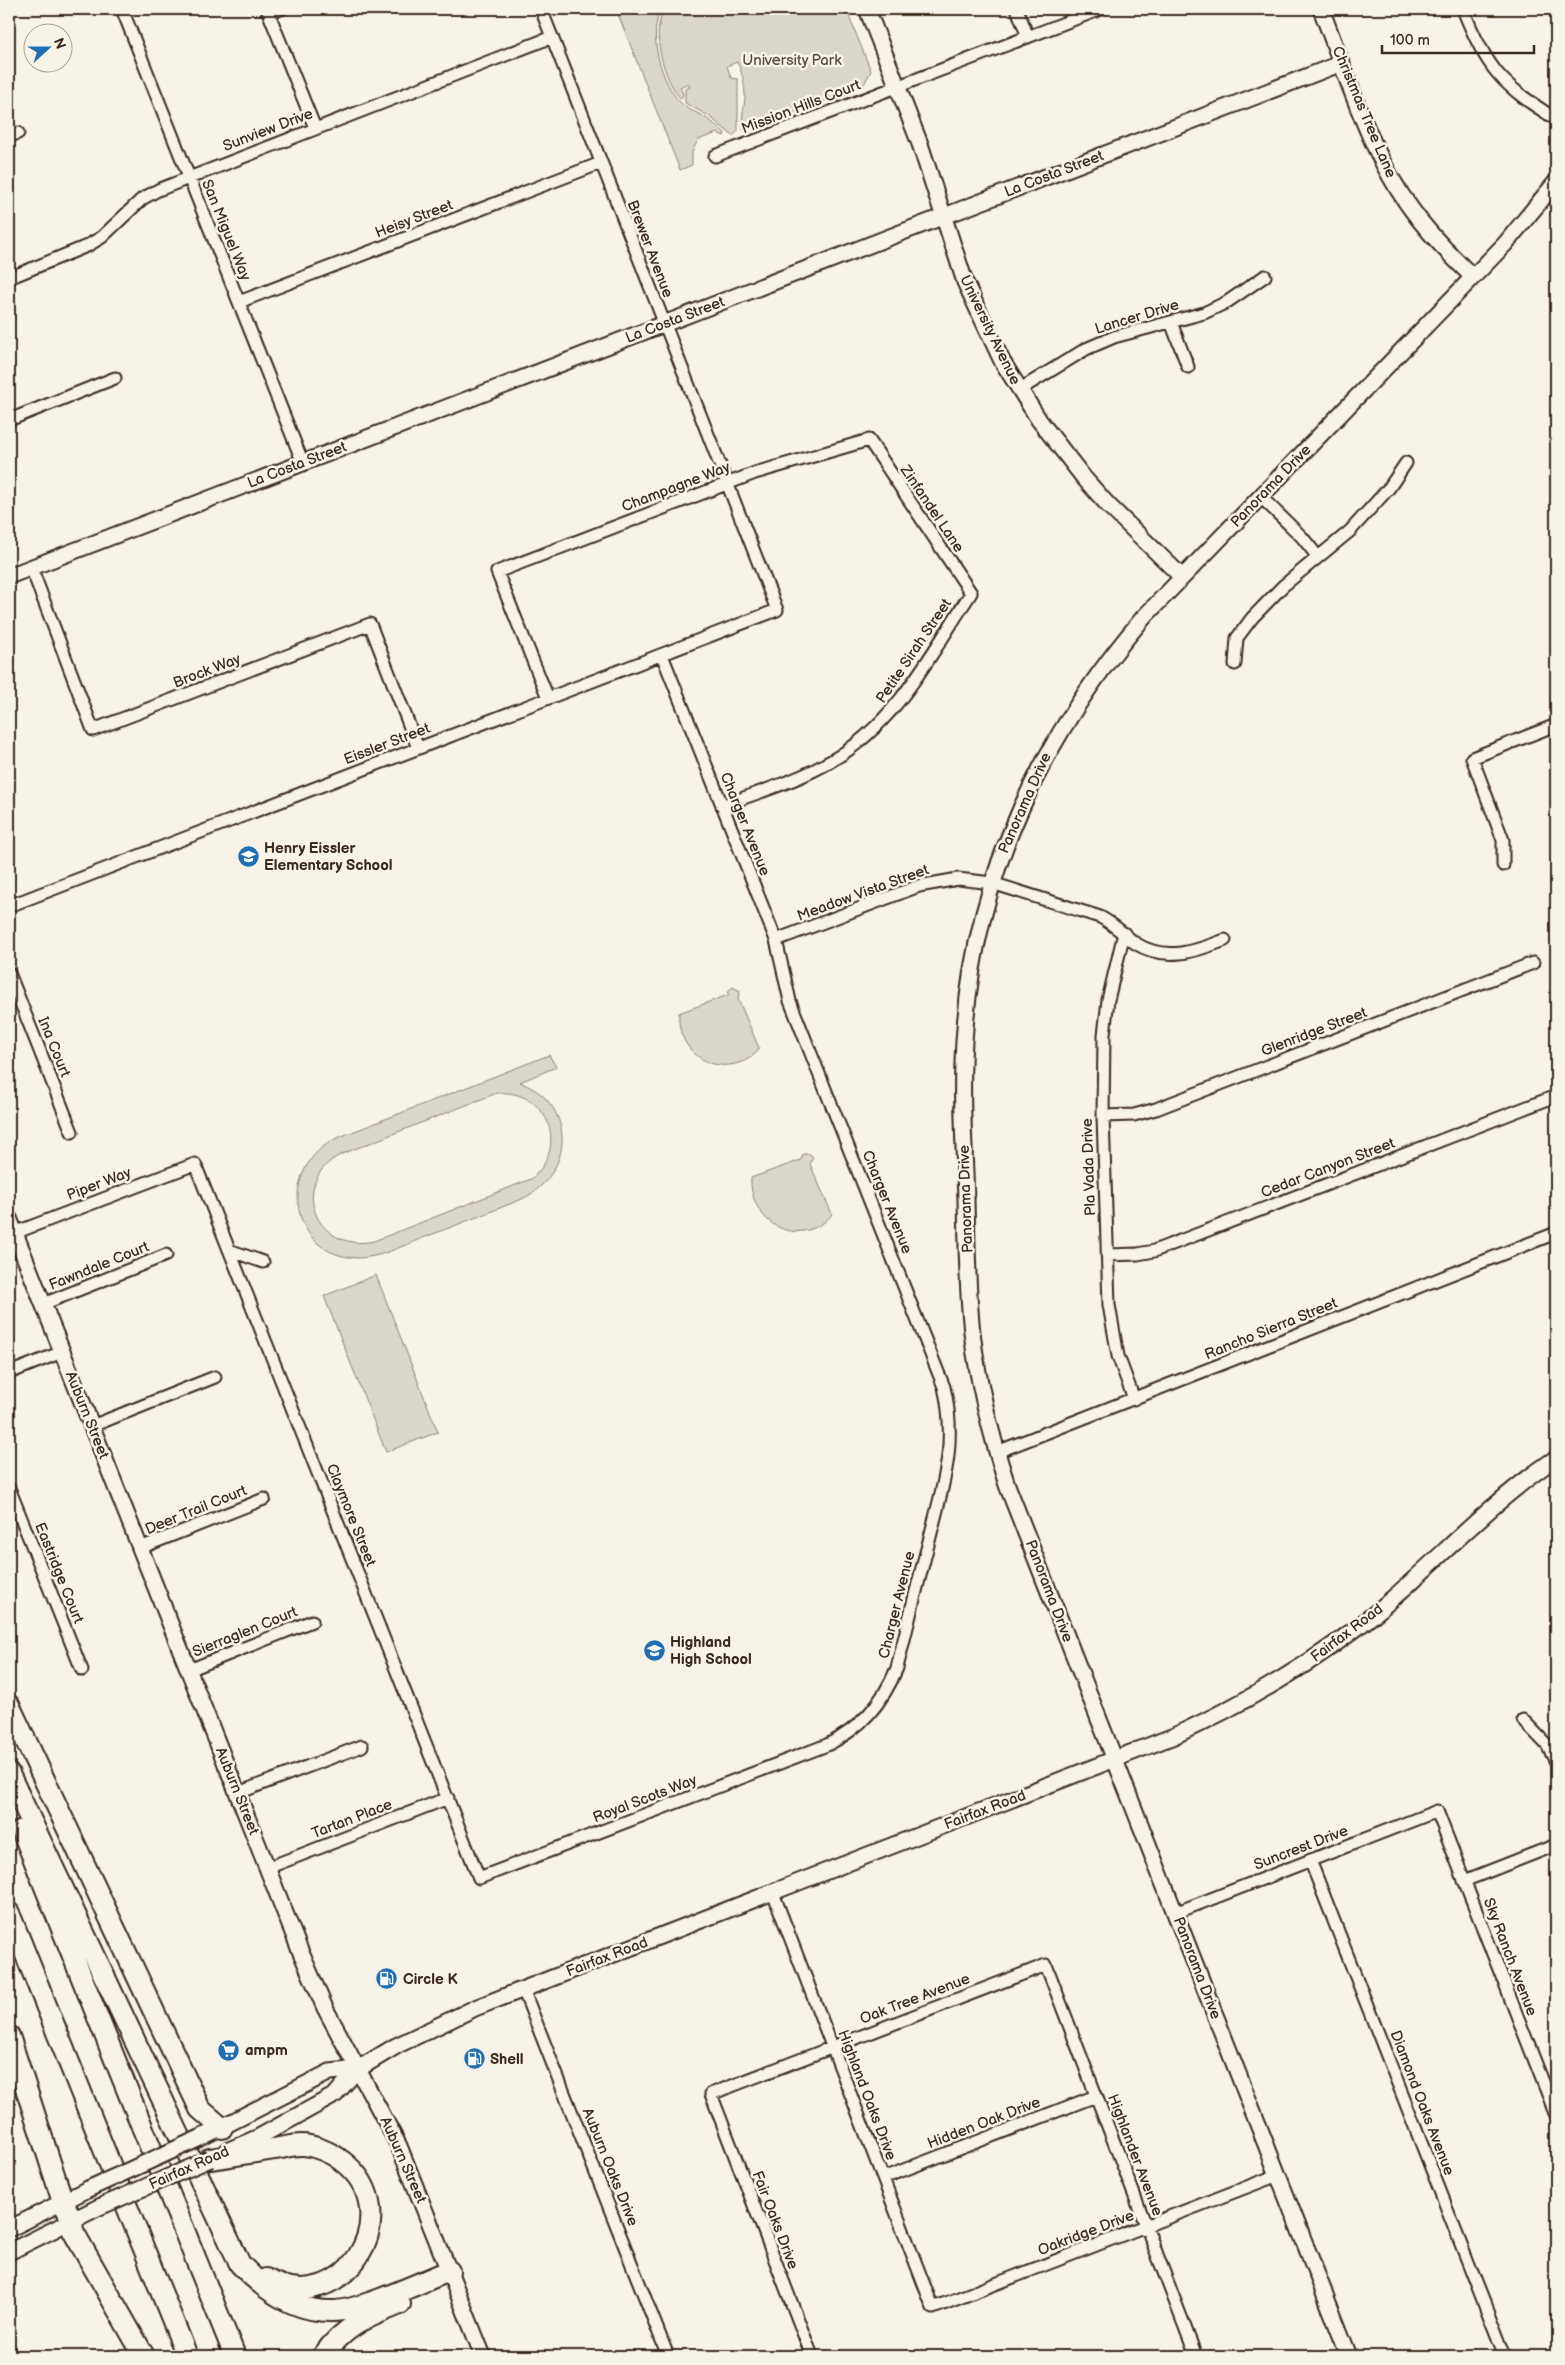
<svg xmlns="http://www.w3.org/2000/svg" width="1565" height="2365" font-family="'Balsamiq Sans',sans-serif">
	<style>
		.green { fill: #dbd6cb; stroke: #8b8074; fill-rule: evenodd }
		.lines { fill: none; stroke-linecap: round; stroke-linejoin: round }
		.street-casing { stroke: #3b2a1e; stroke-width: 15 }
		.secondary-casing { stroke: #3b2a1e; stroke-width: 19 }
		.highway-casing { stroke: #3b2a1e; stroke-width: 24 }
		.street { stroke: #f7f3e8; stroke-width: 11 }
		.secondary { stroke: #f7f3e8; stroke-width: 15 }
		.highway { stroke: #f7f3e8; stroke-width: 20 }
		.secondary-bridge-casing { stroke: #3b2a1e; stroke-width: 19; stroke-linecap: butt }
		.secondary-bridge { stroke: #f7f3e8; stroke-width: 15 }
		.labels { text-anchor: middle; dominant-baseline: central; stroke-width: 5; stroke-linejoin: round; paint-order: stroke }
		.park-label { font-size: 15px; fill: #5b4c41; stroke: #f7f3e8 }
		.street-label { font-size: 15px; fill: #3b2a1e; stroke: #f7f3e8 }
		.poi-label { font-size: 15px; font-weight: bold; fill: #3b2a1e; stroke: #f7f3e8; text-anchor: start }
	</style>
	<rect width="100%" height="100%" fill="#f7f3e8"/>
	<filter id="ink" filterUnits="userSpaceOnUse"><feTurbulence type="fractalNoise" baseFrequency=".02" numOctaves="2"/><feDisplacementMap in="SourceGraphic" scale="10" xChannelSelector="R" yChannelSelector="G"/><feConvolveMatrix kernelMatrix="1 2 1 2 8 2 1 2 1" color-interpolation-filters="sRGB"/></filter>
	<g filter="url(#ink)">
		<path class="green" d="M 616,9 L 662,9 C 646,32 662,84 680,102 C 686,109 696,112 703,116 C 711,121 718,127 725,133 L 724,136 L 717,133 L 698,140 L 692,152 L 692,165 L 680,170 Z
			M 666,9 L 672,12 L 682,9 L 846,9 L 871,71 L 863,86 L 854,88 L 851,91 L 744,131 C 740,121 744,109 745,98 C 745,85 743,74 737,62 L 727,66 L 731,78 L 738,79 L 738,131 L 733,136 L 709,116 L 685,103 L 685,89 L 690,87 L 688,83 L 680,87 L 683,94 L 681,99 C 665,82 648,29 666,9 Z
			M 733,987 L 740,991 L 738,999 L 759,1048 C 756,1055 749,1059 742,1062 C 707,1075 676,1047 679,1013 L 728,995 L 729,990 Z
			M 549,1055 L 556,1067 L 520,1082 C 530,1087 539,1091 546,1099 C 577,1133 560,1181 522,1199 C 488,1213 454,1226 420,1239 C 400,1247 379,1258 358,1258 C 289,1256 276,1168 337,1138 ZM 497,1093 C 548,1089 570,1147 531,1179 L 374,1241 C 315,1254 287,1181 342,1154 Z
			M 803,1154 L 810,1154 L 813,1157 L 810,1164 L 832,1214 C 828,1220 821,1225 814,1228 C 780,1242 749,1212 751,1178 L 801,1160 Z
			M 376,1275 L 438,1432 L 386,1452 L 324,1296 Z"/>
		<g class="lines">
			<defs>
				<path id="street" d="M 122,9 L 303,463
					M 267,9 L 315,128
					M 1017,9 L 1028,37
					M 1463,9 C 1486,68 1502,86 1556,119
					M 269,13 L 281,9
					M 9,137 L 18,133
					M 715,156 L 1101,9
					M 9,278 L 87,246 L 102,237 L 142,199 L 158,190 L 552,37
					M 239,302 L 601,163
					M 1171,322 L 1188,367
					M 1019,390 L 1086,349 L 1114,337 L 1204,313 L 1227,302 L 1265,276
					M 9,420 L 115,378
					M 1261,497 L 1302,537 L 1318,557
					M 31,567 L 93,730 L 370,624 L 418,748
					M 1235,664 L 1237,638 L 1252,618 L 1283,586 L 1350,531 L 1389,488 L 1406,463
					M 548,698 L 497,572 L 755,473 L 869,440 L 971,593 C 931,654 896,724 831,761 C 798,781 758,792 722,806
					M 1503,865 L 1503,840 L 1472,758 L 1556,725
					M 9,906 L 777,610 L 541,9
					M 1124,933 L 1108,1000 L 1104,1035 L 1103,1116 L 1109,1305 L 1118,1356 L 1134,1399
					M 776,940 L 919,886 L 958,879 L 992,883 L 1100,917 C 1114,924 1123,934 1135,943 C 1165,962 1194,952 1225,940
					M 9,973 L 72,1132
					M 1103,1116 L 1134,1115 L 1156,1109 L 1533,963
					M 9,1235 L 195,1164 L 479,1878 L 827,1745 C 861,1728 882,1704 897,1668 C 907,1627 917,1586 928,1545 C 942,1488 958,1446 944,1387 L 790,1001 L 776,940 L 662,655
					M 229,1250 L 263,1262
					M 1107,1255 L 1138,1254 L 1154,1251 L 1556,1096
					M 43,1304 L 166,1255
					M 9,1373 L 62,1352
					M 92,1426 L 215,1377
					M 997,1452 L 1556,1233
					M 9,1488 L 82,1670
					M 140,1548 L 264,1499
					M 189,1670 L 312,1621
					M 1523,1720 L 1547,1745 L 1556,1762
					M 238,1793 L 362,1746
					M 1310,1860 L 1505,2356
					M 267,1868 L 448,1798
					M 1464,1881 L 1556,1845
					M 773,1893 L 933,2308 L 1278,2175
					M 1175,1913 L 1437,1811 L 1556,2115
					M 523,1989 L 668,2356
					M 883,2178 L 1096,2096
					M 812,2356 L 711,2094 L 1046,1965 L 1196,2356"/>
				<path id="secondary" d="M 867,9 L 920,144 L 965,282 L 1002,361 L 1039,420 L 1084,478 L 1108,505 L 1182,577
					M 1321,9 C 1347,75 1369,152 1412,210 C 1430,235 1451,256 1473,277
					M 9,576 L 1342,63
					M 9,1218 L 299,1948 L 325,2008 L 399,2146 L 483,2356
					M 200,2138 L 330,2072 L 358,2069
					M 227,2151 L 257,2138 L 335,2095 L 358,2069 L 396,2046 L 475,2008 L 1174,1736 C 1253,1699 1327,1656 1392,1599 C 1448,1550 1494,1500 1556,1458
					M 9,2229 L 88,2189
					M 9,2252 L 97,2208
					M 1349,2356 L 1007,1485 C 991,1435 978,1384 972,1332 C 967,1288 967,1243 966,1199 C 964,1142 960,1085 965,1028 C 976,874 1044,733 1144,617 L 1505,244 L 1556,182"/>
				<path id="highway" d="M 9,1705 L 200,2109 L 222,2128
					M 9,1774 L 240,2264 C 264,2290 295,2312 333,2311 C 360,2311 421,2282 449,2271
					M 22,1830 L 235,2356
					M 9,1913 L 187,2356
					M 9,2036 L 63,2202 L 72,2220 L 73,2231 L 144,2356
					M 210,2159 C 232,2156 253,2152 274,2149 C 283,2148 292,2145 301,2145 C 314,2145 332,2153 342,2161 C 411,2213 342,2322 266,2279
					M 323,2356 C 344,2326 367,2317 400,2304"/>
			</defs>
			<use href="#street" class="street-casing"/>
			<use href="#secondary" class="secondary-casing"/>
			<use href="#highway" class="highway-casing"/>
			<use href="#street" class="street"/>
			<use href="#secondary" class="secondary"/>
			<use href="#highway" class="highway"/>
			<defs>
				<path id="secondary-bridge" d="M 88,2189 L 200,2138
					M 97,2208 L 210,2159"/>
			</defs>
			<use href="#secondary-bridge" class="secondary-bridge-casing"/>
			<use href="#secondary-bridge" class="secondary-bridge"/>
		</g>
	</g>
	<defs>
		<symbol id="school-disc" viewBox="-11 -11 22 22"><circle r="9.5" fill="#1f6fb2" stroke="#f7f3e8"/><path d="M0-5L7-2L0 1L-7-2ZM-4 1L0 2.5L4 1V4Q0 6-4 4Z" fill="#fff"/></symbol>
		<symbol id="fuel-disc" viewBox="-11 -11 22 22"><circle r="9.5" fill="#1f6fb2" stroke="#f7f3e8"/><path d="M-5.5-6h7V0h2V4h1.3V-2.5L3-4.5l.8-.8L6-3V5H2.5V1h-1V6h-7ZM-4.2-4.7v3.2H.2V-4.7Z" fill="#fff"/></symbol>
		<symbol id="supermarket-disc" viewBox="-11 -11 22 22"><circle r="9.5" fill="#1f6fb2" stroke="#f7f3e8"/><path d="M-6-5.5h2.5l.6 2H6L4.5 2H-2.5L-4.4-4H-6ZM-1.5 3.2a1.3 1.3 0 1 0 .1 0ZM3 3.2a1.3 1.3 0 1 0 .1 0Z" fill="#fff"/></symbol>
	</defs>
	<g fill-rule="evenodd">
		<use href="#school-disc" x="236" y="844" width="25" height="25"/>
		<use href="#school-disc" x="642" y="1638" width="25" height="25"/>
		<use href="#fuel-disc" x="374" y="1966" width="25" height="25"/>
		<use href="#supermarket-disc" x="216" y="2038" width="25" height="25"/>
		<use href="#fuel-disc" x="462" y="2046" width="25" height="25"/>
	</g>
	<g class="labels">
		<g class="park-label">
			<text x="792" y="60">University Park</text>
		</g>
		<g class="street-label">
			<text transform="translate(801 107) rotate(-21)">Mission Hills Court</text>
			<text transform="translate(1364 112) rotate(67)">Christmas Tree Lane</text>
			<text transform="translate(268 130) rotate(-21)">Sunview Drive</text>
			<text transform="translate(1054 174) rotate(-21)">La Costa Street</text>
			<text transform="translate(414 219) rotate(-21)">Heisy Street</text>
			<text transform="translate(226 230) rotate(68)">San Miguel Way</text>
			<text transform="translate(650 249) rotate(69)">Brewer Avenue</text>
			<text transform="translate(1137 317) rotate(-17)">Lancer Drive</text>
			<text transform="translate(675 320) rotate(-21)">La Costa Street</text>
			<text transform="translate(990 330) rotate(64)">University Avenue</text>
			<text transform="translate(297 465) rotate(-21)">La Costa Street</text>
			<text transform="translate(1271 486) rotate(-46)">Panorama Drive</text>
			<text transform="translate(676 487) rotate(-21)">Champagne Way</text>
			<text transform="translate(932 509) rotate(56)">Zinfandel Lane</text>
			<text transform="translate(914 651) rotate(-56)">Petite Sirah Street</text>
			<text transform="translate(207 671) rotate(-21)">Brock Way</text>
			<text transform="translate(387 744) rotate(-21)">Eissler Street</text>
			<text transform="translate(1025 803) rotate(-66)">Panorama Drive</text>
			<text transform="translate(745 824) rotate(68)">Charger Avenue</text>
			<text transform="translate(863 893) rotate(-20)">Meadow Vista Street</text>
			<text transform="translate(1314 1032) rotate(-21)">Glenridge Street</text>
			<text transform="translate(54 1047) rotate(68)">Ina Court</text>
			<text transform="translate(1089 1167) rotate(-92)">Pla Vada Drive</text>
			<text transform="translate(1328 1168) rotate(-21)">Cedar Canyon Street</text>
			<text transform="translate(99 1184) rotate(-21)">Piper Way</text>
			<text transform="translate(966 1199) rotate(-92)">Panorama Drive</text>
			<text transform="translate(887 1202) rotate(68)">Charger Avenue</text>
			<text transform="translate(99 1266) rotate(-22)">Fawndale Court</text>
			<text transform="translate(1271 1329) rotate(-22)">Rancho Sierra Street</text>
			<text transform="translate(87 1415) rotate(68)">Auburn Street</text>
			<text transform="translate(196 1510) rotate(-22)">Deer Trail Court</text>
			<text transform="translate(351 1515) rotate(68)">Claymore Street</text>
			<text transform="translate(59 1573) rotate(68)">Eastridge Court</text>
			<text transform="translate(1049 1591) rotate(69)">Panorama Drive</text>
			<text transform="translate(897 1605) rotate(-76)">Charger Avenue</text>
			<text transform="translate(245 1632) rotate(-22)">Sierraglen Court</text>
			<text transform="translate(1347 1633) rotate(-37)">Fairfax Road</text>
			<text transform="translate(237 1791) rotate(68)">Auburn Street</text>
			<text transform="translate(645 1799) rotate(-21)">Royal Scots Way</text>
			<text transform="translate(985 1810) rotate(-21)">Fairfax Road</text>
			<text transform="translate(352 1819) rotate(-21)">Tartan Place</text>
			<text transform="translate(1301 1848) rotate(-21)">Suncrest Drive</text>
			<text transform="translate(607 1957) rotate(-21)">Fairfax Road</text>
			<text transform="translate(1510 1957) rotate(69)">Sky Ranch Avenue</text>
			<text transform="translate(1197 1968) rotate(69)">Panorama Drive</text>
			<text transform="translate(915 1999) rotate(-21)">Oak Tree Avenue</text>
			<text transform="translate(867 2095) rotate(69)">Highland Oaks Drive</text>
			<text transform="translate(1422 2103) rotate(69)">Diamond Oaks Avenue</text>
			<text transform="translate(984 2123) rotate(-21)">Hidden Oak Drive</text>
			<text transform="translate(1135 2155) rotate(69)">Highlander Avenue</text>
			<text transform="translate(403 2160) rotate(66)">Auburn Street</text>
			<text transform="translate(610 2167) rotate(68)">Auburn Oaks Drive</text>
			<text transform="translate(189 2168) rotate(-24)">Fairfax Road</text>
			<text transform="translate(775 2220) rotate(69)">Fair Oaks Drive</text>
			<text transform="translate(1086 2233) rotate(-21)">Oakridge Drive</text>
		</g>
		<g class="poi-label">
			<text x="264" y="848">Henry Eissler<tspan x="264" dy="17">Elementary School</tspan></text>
			<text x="670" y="1642">Highland<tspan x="670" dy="17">High School</tspan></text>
			<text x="403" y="1979">Circle K</text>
			<text x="245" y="2050">ampm</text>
			<text x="490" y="2059">Shell</text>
		</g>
	</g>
	<rect width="1565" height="2365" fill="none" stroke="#f7f3e8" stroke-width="30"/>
	<rect x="15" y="15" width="1535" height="2335" fill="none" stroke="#3b2a1e" stroke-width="2" filter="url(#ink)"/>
	<g transform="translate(48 48) rotate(69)"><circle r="24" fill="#f7f3e8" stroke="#aca397"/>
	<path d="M0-4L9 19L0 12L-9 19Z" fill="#1f6fb2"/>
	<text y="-8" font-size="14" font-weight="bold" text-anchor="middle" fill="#3b2a1e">N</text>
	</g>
	<path d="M1382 45v8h152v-8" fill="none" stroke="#3b2a1e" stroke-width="2.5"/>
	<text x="1390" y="45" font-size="15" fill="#3b2a1e" stroke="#f7f3e8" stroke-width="4" paint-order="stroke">100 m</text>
</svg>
